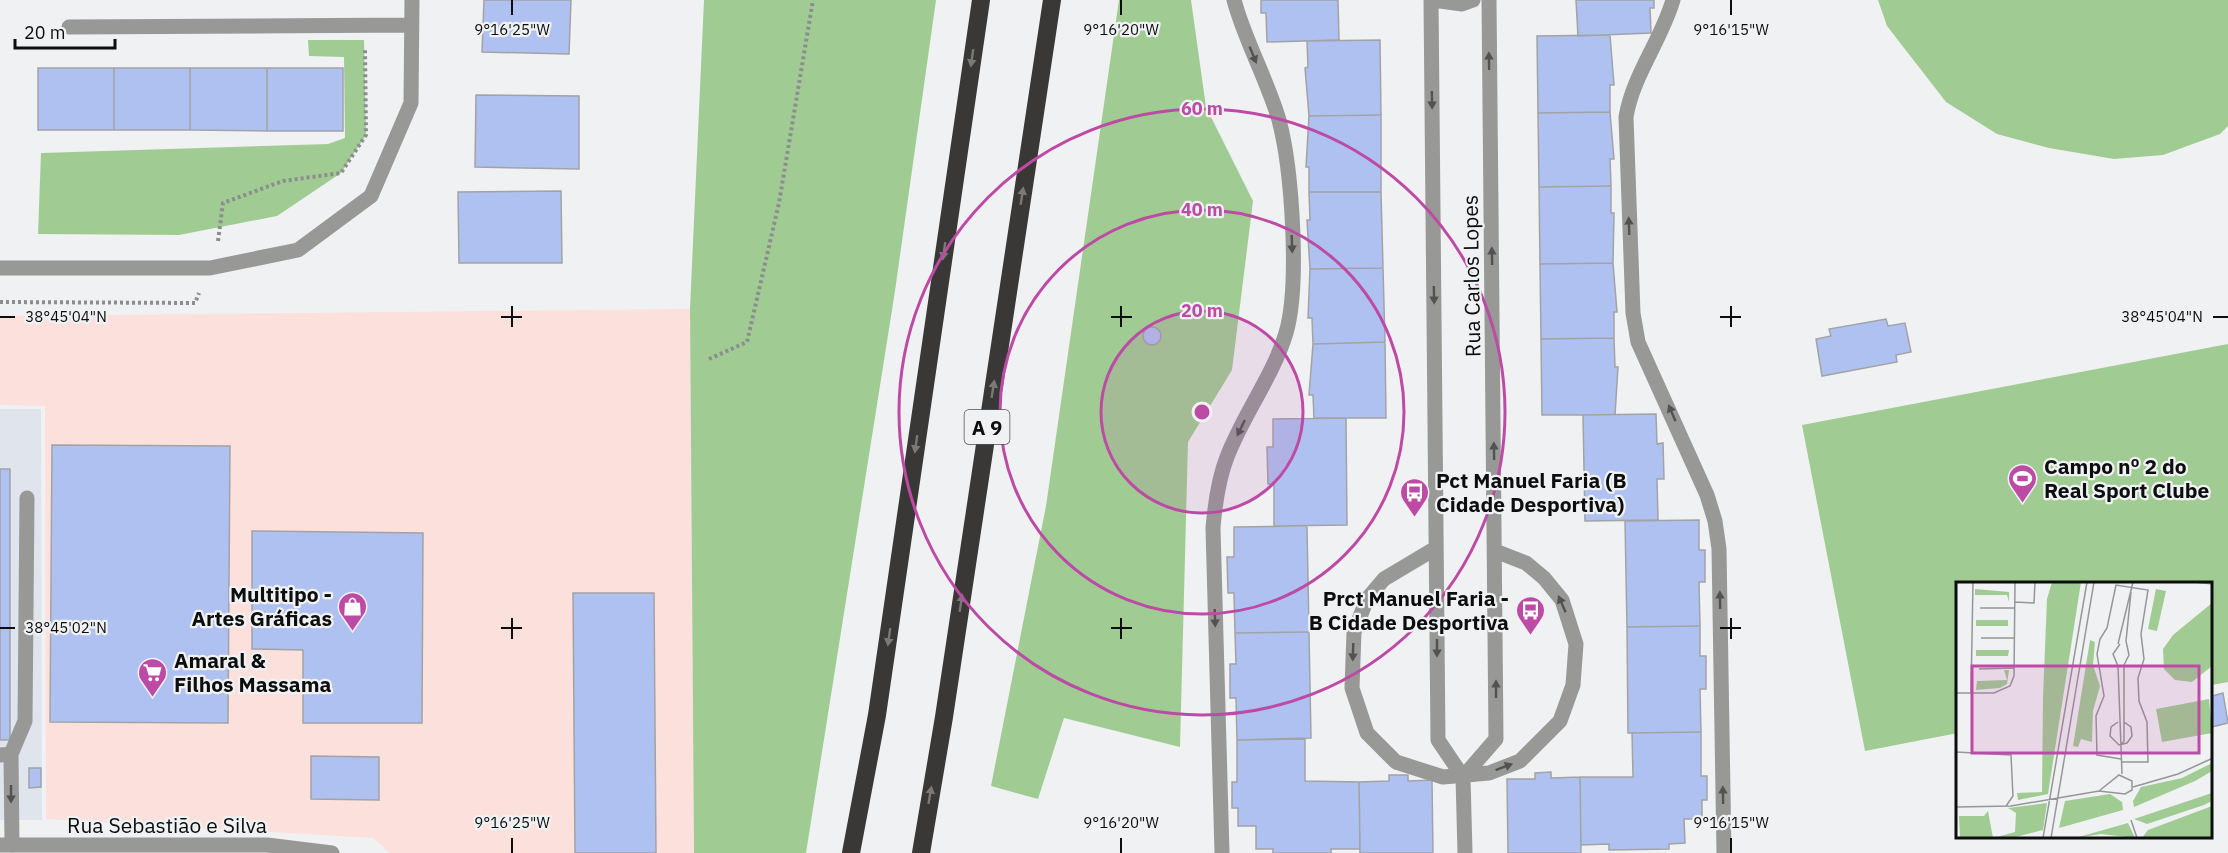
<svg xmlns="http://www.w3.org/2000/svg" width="2228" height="853" font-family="'IBM Plex Sans',sans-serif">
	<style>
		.built { fill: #e0e4ed }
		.industrial { fill: #fbe0dc }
		.green { fill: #a0cc93 }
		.building { fill: #afc1f0; stroke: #a2a3a5; stroke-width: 1.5 }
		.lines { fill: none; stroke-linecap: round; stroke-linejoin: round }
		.path { stroke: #8c8d8f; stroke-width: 4; stroke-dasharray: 3 3; stroke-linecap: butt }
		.service { stroke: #989897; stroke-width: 15 }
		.minor { stroke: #989897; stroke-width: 15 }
		.tertiary { stroke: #989897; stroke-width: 15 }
		.motorway { stroke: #393836; stroke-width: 18 }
		.oneway { fill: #525252 }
		.oneway2 { fill: #797978 }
		.ticks { fill: none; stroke: #0c0d0d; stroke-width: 2 }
		.ring { fill: none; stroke: #bd4ba6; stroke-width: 3 }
		.labels { text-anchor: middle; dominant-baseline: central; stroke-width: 4.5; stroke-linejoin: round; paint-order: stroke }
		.shield { fill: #f0f1f3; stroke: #505152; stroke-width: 1.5 }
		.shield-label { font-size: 20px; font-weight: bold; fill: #0c0d0d }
		.street-label { font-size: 21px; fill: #0c0d0d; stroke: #f0f1f3 }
		.poi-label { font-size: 21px; font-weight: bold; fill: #0c0d0d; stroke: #f0f1f3; text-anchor: start }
		.inset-road { fill: none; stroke: #959697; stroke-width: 1.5 }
		.view { fill: #bd4ba6; fill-opacity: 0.15; stroke: #bd4ba6; stroke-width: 3 }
		.inset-edge { fill: none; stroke: #0c0d0d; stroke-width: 3 }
		.ticks-label { font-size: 15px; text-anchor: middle; fill: #0c0d0d; stroke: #f0f1f3; stroke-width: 4.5; stroke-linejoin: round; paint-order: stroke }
		.centre { fill: #bd4ba6; stroke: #f0f1f3; stroke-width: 3 }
		.ring-label { font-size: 18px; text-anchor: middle; font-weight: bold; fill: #bd4ba6; stroke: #f0f1f3; stroke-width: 4.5; stroke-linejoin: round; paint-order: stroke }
	</style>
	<rect width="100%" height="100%" fill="#f0f1f3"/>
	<path class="built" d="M 0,409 L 41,409 L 42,820 L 0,820 Z"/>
	<path class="industrial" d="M 690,309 L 694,853 L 390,853 L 373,838 L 46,819 L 45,406 L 0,405 L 0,316 Z"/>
	<path class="green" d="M 704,0 L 936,0 L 895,291 L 806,853 L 694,853 L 690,309 Z
		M 1119,0 L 1191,0 L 1206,107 L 1253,201 L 1232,370 L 1188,442 L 1180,747 L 1064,718 L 1038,799 L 991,786 L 1046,506 Z
		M 1878,0 L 2228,0 L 2228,126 L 2220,134 L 2163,155 L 2114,159 L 2049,148 L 1997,134 L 1946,102 L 1887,26 Z
		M 308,40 L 364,40 L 366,135 L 341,173 L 277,216 L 179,235 L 38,234 L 41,153 L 328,144 L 345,138 L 344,57 L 309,56 Z
		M 2228,344 L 2228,682 L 2212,685 L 2212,583 L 1958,583 L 1958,733 L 1865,751 L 1802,425 Z"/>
	<path class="building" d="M 484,0 L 571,0 L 569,54 L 482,52 Z
		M 1261,0 L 1338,0 L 1339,40 L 1267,42 L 1266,13 L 1261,13 Z
		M 1576,0 L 1654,0 L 1654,8 L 1650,8 L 1651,33 L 1578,36 Z
		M 1610,35 L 1614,85 L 1610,85 L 1610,112 L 1538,113 L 1537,36 Z
		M 1380,40 L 1381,115 L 1309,116 L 1305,68 L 1308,67 L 1307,41 Z
		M 38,68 L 114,68 L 114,130 L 38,130 Z
		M 114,68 L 190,68 L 190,130 L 114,130 Z
		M 190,68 L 267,68 L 267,131 L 190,130 Z
		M 267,68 L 343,68 L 343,131 L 267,131 Z
		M 476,95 L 579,96 L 579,169 L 475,167 Z
		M 1610,112 L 1614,159 L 1610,159 L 1611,186 L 1539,187 L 1538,113 Z
		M 1381,115 L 1381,192 L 1309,192 L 1309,167 L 1306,167 L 1309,116 Z
		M 1611,186 L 1611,213 L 1614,213 L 1613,263 L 1540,264 L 1539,187 Z
		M 561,191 L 562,263 L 459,263 L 458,192 Z
		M 1309,192 L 1381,192 L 1383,268 L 1310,269 L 1307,220 L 1310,220 Z
		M 1613,263 L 1617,312 L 1614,312 L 1614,338 L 1541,339 L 1540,264 Z
		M 1383,268 L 1385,342 L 1313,344 L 1312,318 L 1308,318 L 1310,269 Z
		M 1886,319 L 1888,326 L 1905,323 L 1911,352 L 1896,355 L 1897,362 L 1822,376 L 1816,339 L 1831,336 L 1829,329 Z
		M1143 336a9 9 0 1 1 18 0a9 9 0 1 1-18 0Z
		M 1614,338 L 1615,367 L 1618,367 L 1615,415 L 1542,415 L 1541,339 Z
		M 1385,342 L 1386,418 L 1314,418 L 1313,395 L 1309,395 L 1313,344 Z
		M 1656,414 L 1657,444 L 1663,443 L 1664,479 L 1657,479 L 1658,520 L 1585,521 L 1583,415 Z
		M 1346,418 L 1347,525 L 1274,526 L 1274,484 L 1268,484 L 1267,447 L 1273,447 L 1273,419 Z
		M 52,445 L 230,446 L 228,723 L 50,722 Z
		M 0,469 L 10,469 L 10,740 L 0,740 Z
		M 1699,520 L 1699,550 L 1705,550 L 1705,582 L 1699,582 L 1700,626 L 1627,627 L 1625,521 Z
		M 1307,526 L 1309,632 L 1235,633 L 1234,593 L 1228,593 L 1227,557 L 1234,557 L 1234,527 Z
		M 252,531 L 423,533 L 422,723 L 303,723 L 303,650 L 252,649 Z
		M 573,593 L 654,593 L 656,853 L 575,853 Z
		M 1700,626 L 1700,656 L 1706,656 L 1706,689 L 1700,689 L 1701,732 L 1628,733 L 1627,627 Z
		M 1309,632 L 1311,738 L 1237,740 L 1236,698 L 1230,698 L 1230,664 L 1236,664 L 1235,633 Z
		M 2223,693 L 2228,723 L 2212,727 L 2212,696 Z
		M 1701,732 L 1701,776 L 1707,776 L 1707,800 L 1702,800 L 1702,819 L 1684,819 L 1685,843 L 1669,844 L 1669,849 L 1609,850 L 1609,844 L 1581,845 L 1580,777 L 1633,777 L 1632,733 Z
		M 1305,739 L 1305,781 L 1359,782 L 1360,849 L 1331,849 L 1331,853 L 1273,853 L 1273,849 L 1256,849 L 1256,826 L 1238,826 L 1238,808 L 1232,808 L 1232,782 L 1237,782 L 1237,740 Z
		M 311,756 L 379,757 L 379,800 L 311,799 Z
		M 29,768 L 41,768 L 41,787 L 29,788 Z
		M 1551,772 L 1551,778 L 1580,777 L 1581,853 L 1508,853 L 1507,779 L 1535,779 L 1535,773 Z
		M 1389,775 L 1408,775 L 1408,781 L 1432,780 L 1433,853 L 1360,853 L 1359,782 L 1389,781 Z"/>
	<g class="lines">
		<path class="path" d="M 218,241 L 223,203 L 283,181 L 341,173 L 366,135 L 365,49
			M 0,302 L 195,303 L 199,293
			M 709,359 L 747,342 L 779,203 L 813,0"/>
		<path class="service" d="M 11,754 L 25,721 L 27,498
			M 0,755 L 11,754 L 12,845"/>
		<path class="minor" d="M 1673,0 C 1661,41 1633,75 1626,117 L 1633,313 L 1638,342 L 1707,495 L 1715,521 L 1719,549 L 1724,853
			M 69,27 L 411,25
			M 0,268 L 210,268 L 298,250 L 371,196 L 411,103 L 412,0
			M 0,845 L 267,845 L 332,853
			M 1222,853 L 1213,528 C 1215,504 1218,480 1227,457 C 1243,415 1273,376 1286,333 C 1300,285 1292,169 1279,120 C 1267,79 1245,41 1234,0"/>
		<path class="tertiary" d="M 1431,0 L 1438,740 L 1463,777 L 1465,853
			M 1433,0 L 1462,4 L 1473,0
			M 1436,548 L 1384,579 L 1367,599 L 1354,632 L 1352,688 L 1367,733 L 1396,762 L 1443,777 L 1489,773 L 1520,761 L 1560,721 L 1573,685 L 1576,644 L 1562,600 L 1544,578 L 1526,563 L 1495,551
			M 1463,777 L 1496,739 L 1489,0"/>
		<path class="motorway" d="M 851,853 L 877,715 L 981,0
			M 921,853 L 944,717 L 1052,0"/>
	</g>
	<defs><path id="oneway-solid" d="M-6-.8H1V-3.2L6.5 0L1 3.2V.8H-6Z" transform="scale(1.5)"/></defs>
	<g class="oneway">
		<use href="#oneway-solid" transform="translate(1253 55) rotate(68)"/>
		<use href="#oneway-solid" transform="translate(1489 61) rotate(-91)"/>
		<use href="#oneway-solid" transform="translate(1432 100) rotate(89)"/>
		<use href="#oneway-solid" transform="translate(1629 226) rotate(-92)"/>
		<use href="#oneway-solid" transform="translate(1292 244) rotate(88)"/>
		<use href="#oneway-solid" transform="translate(1492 256) rotate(-91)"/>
		<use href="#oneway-solid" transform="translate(1434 295) rotate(89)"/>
		<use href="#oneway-solid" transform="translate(1672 413) rotate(-113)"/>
		<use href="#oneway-solid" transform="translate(1241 428) rotate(116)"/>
		<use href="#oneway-solid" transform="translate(1494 451) rotate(-91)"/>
		<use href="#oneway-solid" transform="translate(1720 600) rotate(-91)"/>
		<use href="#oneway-solid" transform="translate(1562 604) rotate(-114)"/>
		<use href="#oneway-solid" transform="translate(1215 618) rotate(88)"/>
		<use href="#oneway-solid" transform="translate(1437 648) rotate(90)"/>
		<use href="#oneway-solid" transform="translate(1353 652) rotate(92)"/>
		<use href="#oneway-solid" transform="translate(1496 689) rotate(-90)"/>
		<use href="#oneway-solid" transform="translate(1504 767) rotate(-21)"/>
		<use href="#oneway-solid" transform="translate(11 794) rotate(90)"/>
		<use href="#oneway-solid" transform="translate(1723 795) rotate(-91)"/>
	</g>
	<g class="oneway2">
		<use href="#oneway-solid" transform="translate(972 58) rotate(98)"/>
		<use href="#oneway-solid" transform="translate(1022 196) rotate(-81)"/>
		<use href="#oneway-solid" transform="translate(944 251) rotate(98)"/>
		<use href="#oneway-solid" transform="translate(993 389) rotate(-81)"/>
		<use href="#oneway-solid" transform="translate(916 444) rotate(98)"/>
		<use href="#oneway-solid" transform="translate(961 603) rotate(-81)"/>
		<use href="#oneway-solid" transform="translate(889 637) rotate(98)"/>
		<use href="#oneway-solid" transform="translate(930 795) rotate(-80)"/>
	</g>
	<path class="ticks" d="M 512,0 L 512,15M 1121,0 L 1121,15M 1731,0 L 1731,15M 512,306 L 512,327M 1121,306 L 1121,327M 1731,306 L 1731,327M 0,317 L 15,317M 501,317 L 522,317M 1111,317 L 1132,317M 1720,317 L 1741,317M 2213,317 L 2228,317M 512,618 L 512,639M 1121,618 L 1121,639M 1731,618 L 1731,639M 0,628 L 15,628M 501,628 L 522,628M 1111,628 L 1132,628M 1720,628 L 1741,628M 512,838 L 512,853M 1121,838 L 1121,853M 1731,838 L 1731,853"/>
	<circle cx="1202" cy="412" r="101" fill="#bd4ba6" fill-opacity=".12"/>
	<g class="ring">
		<circle cx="1202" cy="412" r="101"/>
		<circle cx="1202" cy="412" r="202"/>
		<circle cx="1202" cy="412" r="303"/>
	</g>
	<defs>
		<symbol id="stadium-pin" viewBox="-11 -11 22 30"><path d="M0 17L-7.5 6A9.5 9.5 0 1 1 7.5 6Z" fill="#bd4ba6" stroke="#f0f1f3"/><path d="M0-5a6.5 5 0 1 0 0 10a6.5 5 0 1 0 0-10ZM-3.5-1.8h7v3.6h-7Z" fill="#fff"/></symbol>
		<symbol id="bus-pin" viewBox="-11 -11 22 30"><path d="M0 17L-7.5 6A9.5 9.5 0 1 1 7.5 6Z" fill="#bd4ba6" stroke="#f0f1f3"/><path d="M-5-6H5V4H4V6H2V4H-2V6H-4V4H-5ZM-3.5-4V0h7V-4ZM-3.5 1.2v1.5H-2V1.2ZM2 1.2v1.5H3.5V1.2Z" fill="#fff"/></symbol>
		<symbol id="shop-pin" viewBox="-11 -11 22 30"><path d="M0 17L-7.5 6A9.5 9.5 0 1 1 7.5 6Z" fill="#bd4ba6" stroke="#f0f1f3"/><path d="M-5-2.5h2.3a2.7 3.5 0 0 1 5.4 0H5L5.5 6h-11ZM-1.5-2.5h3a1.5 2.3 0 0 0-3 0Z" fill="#fff"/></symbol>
		<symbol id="supermarket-pin" viewBox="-11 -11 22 30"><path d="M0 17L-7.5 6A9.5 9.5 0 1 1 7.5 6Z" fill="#bd4ba6" stroke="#f0f1f3"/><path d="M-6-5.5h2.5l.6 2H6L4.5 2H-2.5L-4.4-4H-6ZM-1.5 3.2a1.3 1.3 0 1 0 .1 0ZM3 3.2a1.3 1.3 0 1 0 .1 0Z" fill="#fff"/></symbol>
	</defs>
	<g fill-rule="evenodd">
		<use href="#stadium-pin" x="2006" y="462" width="33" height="45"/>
		<use href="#bus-pin" x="1398" y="476" width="33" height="45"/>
		<use href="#shop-pin" x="336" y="590" width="33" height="45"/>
		<use href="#bus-pin" x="1514" y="594" width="33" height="45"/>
		<use href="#supermarket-pin" x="136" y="656" width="33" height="45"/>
	</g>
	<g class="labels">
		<rect class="shield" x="964.5" y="410" width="45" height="34" rx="4.5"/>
		<g class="shield-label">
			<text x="987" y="427">A 9</text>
		</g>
		<g class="street-label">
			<text transform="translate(1471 276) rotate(-91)">Rua Carlos Lopes</text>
			<text x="167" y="825">Rua Sebastião e Silva</text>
		</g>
		<g class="poi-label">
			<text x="2044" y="466">Campo nº 2 do<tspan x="2044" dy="24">Real Sport Clube</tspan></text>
			<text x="1436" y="480">Pct Manuel Faria (B<tspan x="1436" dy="24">Cidade Desportiva)</tspan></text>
			<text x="332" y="594" text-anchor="end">Multitipo -<tspan x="332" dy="24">Artes Gráficas</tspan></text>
			<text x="1509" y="598" text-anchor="end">Prct Manuel Faria -<tspan x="1509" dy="24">B Cidade Desportiva</tspan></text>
			<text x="174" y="660">Amaral &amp;<tspan x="174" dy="24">Filhos Massama</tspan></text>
		</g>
	</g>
	<g transform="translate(1956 582)">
		<rect width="256" height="256" fill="#f0f1f3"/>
		<path d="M 96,0 L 125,0 L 92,212 L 62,218 L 61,211 L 86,210 L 87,115 L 91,17 ZM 19,7 L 53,10 L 53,20 L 51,13 L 19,13 ZM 200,7 L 210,9 L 201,49 L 192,47 ZM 256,21 L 256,84 L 236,100 L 219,98 L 208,87 L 207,67 L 217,53 ZM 20,38 L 52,38 L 52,44 L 20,44 ZM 134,58 L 139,60 L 137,83 L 144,104 L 137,129 L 136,160 L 125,157 L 122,165 L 117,164 ZM 20,68 L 53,68 L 52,74 L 20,74 ZM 48,88 L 53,88 L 51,102 L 44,106 L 20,108 L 21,99 L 51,98 ZM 253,117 L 256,151 L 206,160 L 200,127 ZM 256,181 L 256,189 L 239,199 L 178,225 L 177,219 L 185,205 L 226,196 ZM 256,211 L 256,219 L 248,223 L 191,242 L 178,237 ZM 154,212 L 166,220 L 167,228 L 103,246 L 109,219 ZM 91,221 L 87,248 L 56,256 L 4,256 L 3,234 L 28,234 L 32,229 L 37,256 L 59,250 L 60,231 L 52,226 ZM 256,224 L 256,256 L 186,256 L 192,248 ZM 172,241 L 179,256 L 145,252 L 119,256 Z" fill="#a0cc93"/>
		<path class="inset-road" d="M 237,0 L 257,2M 59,20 L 78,21 L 79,0M 24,26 L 59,26M 25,56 L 58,56M 162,62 L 177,0M 168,83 L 173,73 L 170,59 L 175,10M 162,84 L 166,192M 162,84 L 157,72 L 164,62M 23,87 L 58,86M 0,111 L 38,111 L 54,104 L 58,94 L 59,0M 15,111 L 17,0M 162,140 L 155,145 L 154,154 L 163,163 L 171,161 L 176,154 L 175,145 L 168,140M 165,163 L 168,159 L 168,83M 0,170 L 55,173 L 57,214 L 50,224M 165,177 L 141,173 L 140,134 L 148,114 L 141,72 L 144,57 L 151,46 L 160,3 L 192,8 L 185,52 L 188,77 L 182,96 L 183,119 L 191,140 L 192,180 L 166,180M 177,205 L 222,192 L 257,176M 0,225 L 55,224 L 143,209 L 169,212 L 176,208 L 176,199 L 163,193 L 143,209M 175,238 L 181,256M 87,256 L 131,0M 95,256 L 138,0"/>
		<path class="view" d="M 16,84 L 243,84 L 243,171 L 16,171 Z"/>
		<rect width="256" height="256" class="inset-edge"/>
	</g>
	<g class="ticks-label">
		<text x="512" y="35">9°16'25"W</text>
		<text x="1121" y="35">9°16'20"W</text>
		<text x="1731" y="35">9°16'15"W</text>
		<text x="66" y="322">38°45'04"N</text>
		<text x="2162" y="322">38°45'04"N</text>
		<text x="66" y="633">38°45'02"N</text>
		<text x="512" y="828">9°16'25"W</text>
		<text x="1121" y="828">9°16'20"W</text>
		<text x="1731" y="828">9°16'15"W</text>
	</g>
	<circle cx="1202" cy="412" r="9" class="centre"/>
	<g class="ring-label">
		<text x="1202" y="115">60 m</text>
		<text x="1202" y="216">40 m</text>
		<text x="1202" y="317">20 m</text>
	</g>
	<path d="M15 39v9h100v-9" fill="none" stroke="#0c0d0d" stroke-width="3"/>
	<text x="24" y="39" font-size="18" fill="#0c0d0d" stroke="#f0f1f3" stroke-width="4.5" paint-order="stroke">20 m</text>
</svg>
